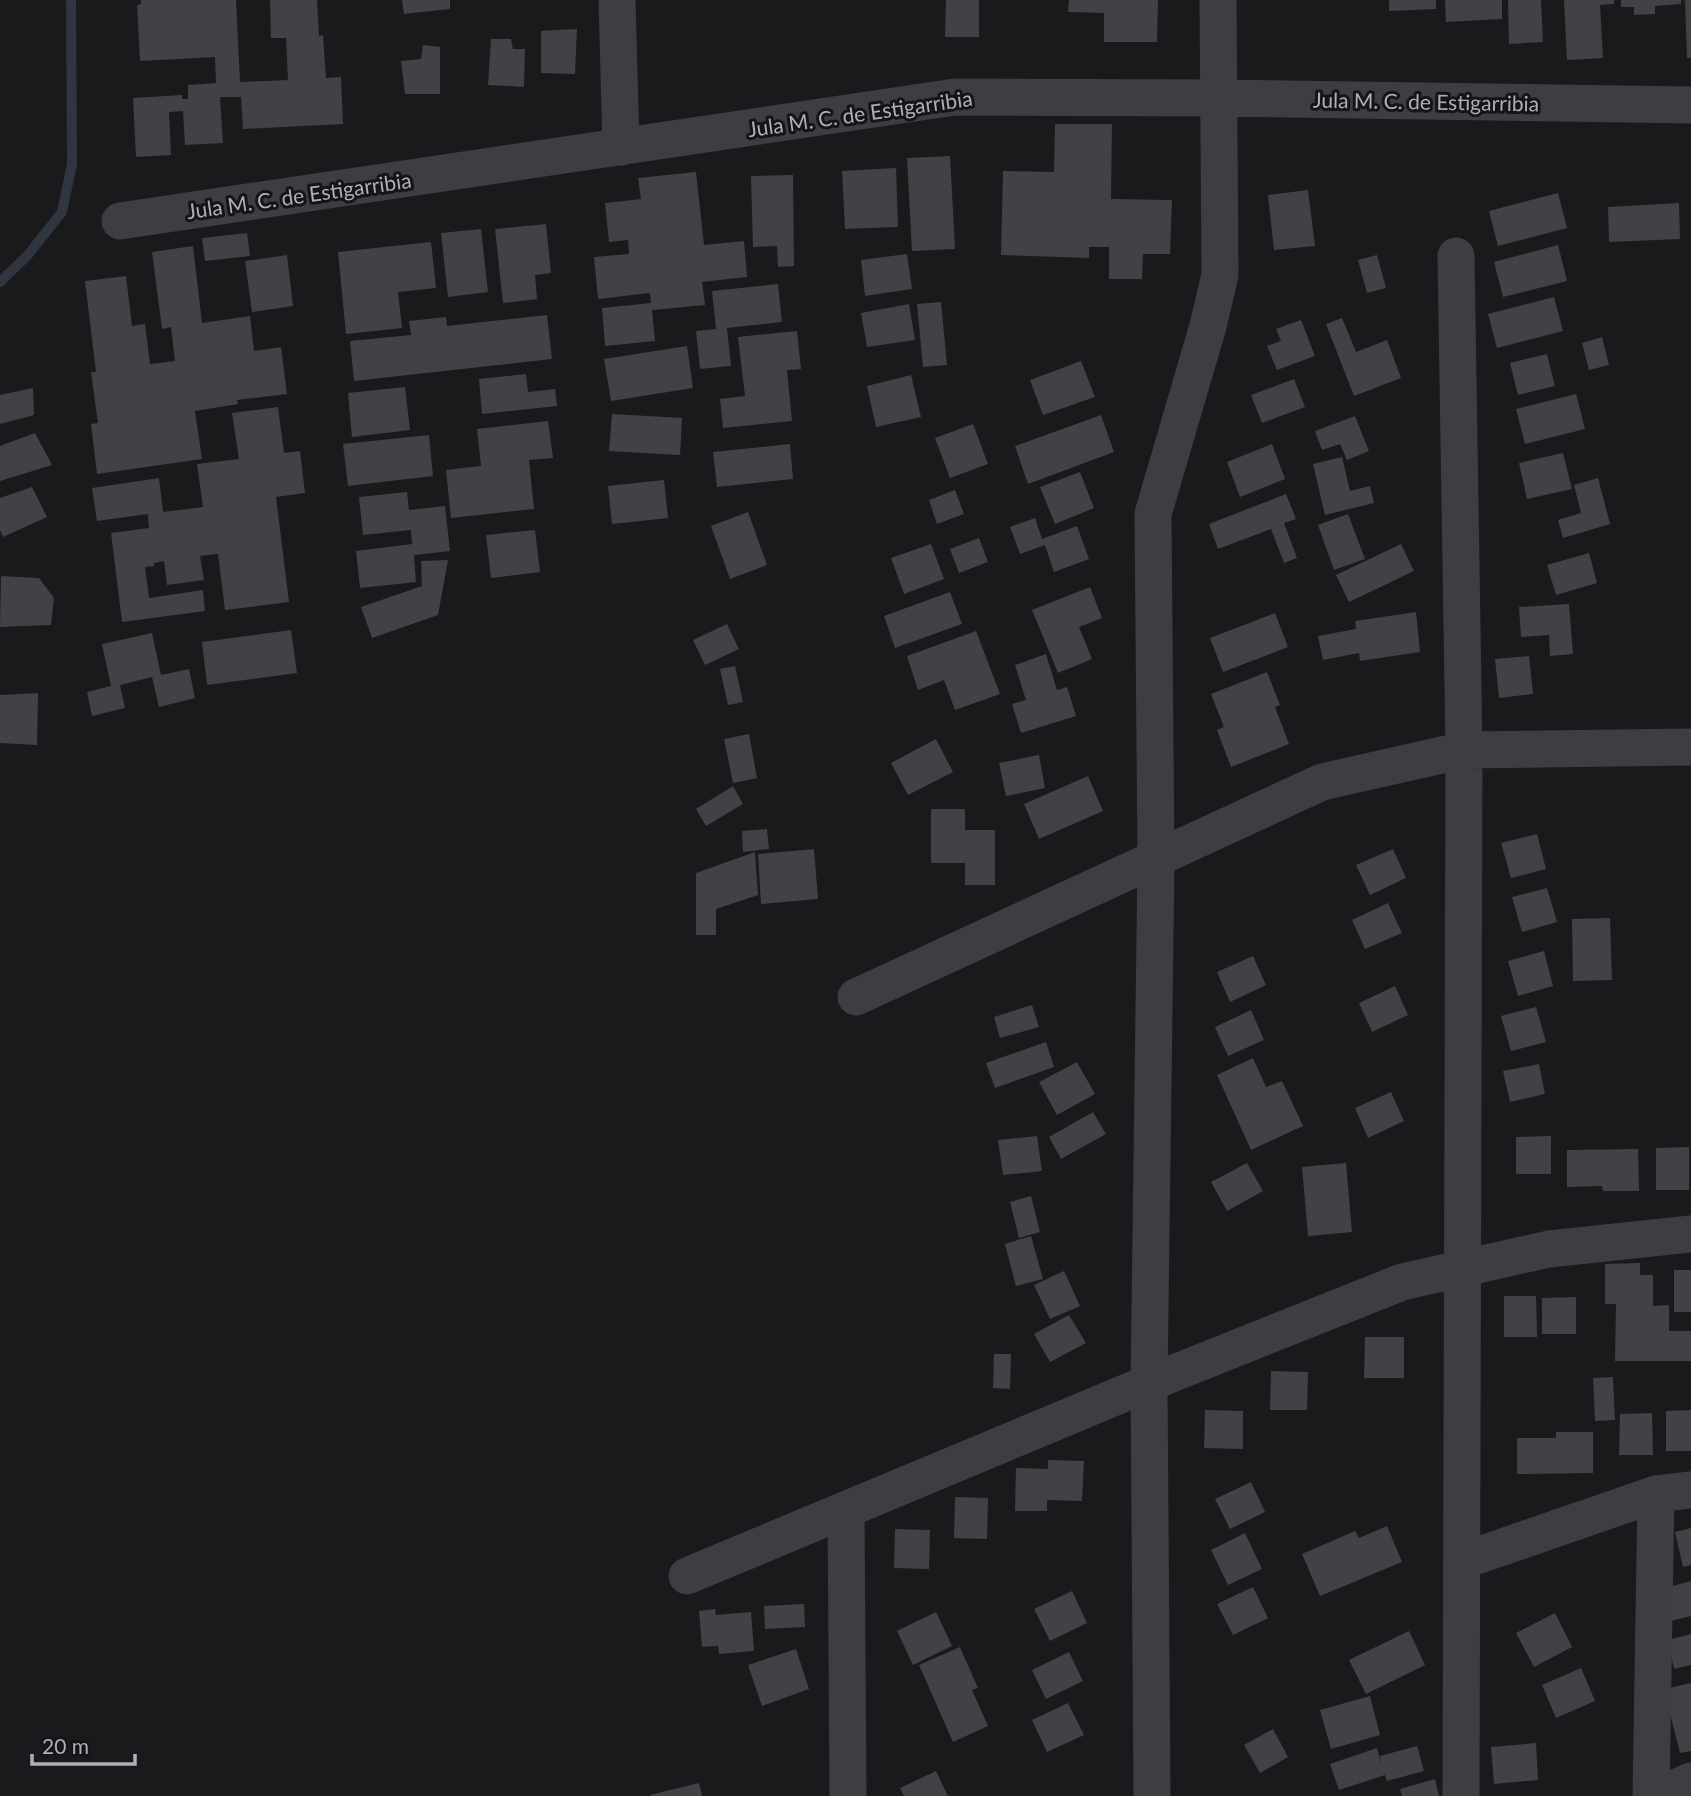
<svg xmlns="http://www.w3.org/2000/svg" width="1691" height="1796" font-family="Lato,sans-serif">
	<style>
		.lines { fill: none; stroke-linecap: round; stroke-linejoin: round }
		.stream { stroke: #303640; stroke-width: 10 }
		.building { fill: #424246 }
		.street { stroke: #3d3d43; stroke-width: 37 }
		.labels { text-anchor: middle; dominant-baseline: central; stroke-width: 6; stroke-linejoin: round; paint-order: stroke }
		.street-label { font-size: 21px; fill: #adafbb; stroke: #151517 }
	</style>
	<rect width="100%" height="100%" fill="#1a1a1c"/>
	<g class="lines">
		<path class="stream" d="M 0,282 L 27,256 L 62,212 L 72,164 L 71,0"/>
	</g>
	<path class="building" d="M 141,0 L 236,0 L 240,82 L 288,80 L 286,38 L 271,38 L 270,0 L 317,0 L 319,36 L 323,35 L 326,78 L 341,77 L 343,124 L 243,129 L 241,97 L 220,97 L 223,143 L 185,145 L 183,111 L 169,112 L 171,155 L 136,157 L 133,98 L 182,95 L 182,99 L 188,99 L 188,85 L 216,83 L 215,57 L 140,61 L 137,5 L 141,4 Z
		M 402,0 L 450,0 L 450,9 L 404,14 Z
		M 946,0 L 979,0 L 979,37 L 945,37 Z
		M 1069,0 L 1158,0 L 1157,42 L 1104,42 L 1104,13 L 1068,12 Z
		M 1389,0 L 1436,0 L 1436,9 L 1389,11 Z
		M 1445,0 L 1502,0 L 1502,19 L 1446,22 Z
		M 1508,0 L 1541,0 L 1543,42 L 1509,44 Z
		M 1564,0 L 1614,0 L 1614,4 L 1600,5 L 1603,58 L 1567,60 Z
		M 1621,0 L 1681,0 L 1681,4 L 1655,6 L 1655,14 L 1634,15 L 1634,7 L 1621,7 Z
		M 1685,0 L 1691,0 L 1691,58 L 1687,58 Z
		M 577,29 L 575,74 L 541,73 L 541,31 Z
		M 491,39 L 511,39 L 513,49 L 525,49 L 524,87 L 488,85 Z
		M 423,45 L 440,47 L 440,94 L 405,94 L 401,61 L 421,59 Z
		M 1055,124 L 1112,124 L 1111,199 L 1172,200 L 1170,254 L 1143,254 L 1142,279 L 1109,279 L 1109,247 L 1089,247 L 1089,258 L 1001,255 L 1003,171 L 1054,172 Z
		M 950,156 L 955,249 L 912,251 L 907,158 Z
		M 896,168 L 898,227 L 845,229 L 842,171 Z
		M 696,172 L 704,245 L 744,241 L 747,277 L 702,282 L 705,305 L 652,310 L 655,341 L 605,346 L 602,308 L 651,303 L 650,293 L 598,299 L 594,257 L 629,254 L 628,240 L 609,242 L 605,203 L 641,199 L 638,178 Z
		M 793,175 L 794,266 L 778,267 L 777,246 L 753,247 L 751,176 Z
		M 1308,190 L 1315,246 L 1274,250 L 1268,195 Z
		M 1558,193 L 1567,228 L 1498,246 L 1489,211 Z
		M 1679,203 L 1680,239 L 1609,242 L 1608,207 Z
		M 546,224 L 551,273 L 535,275 L 537,299 L 503,303 L 495,229 Z
		M 481,229 L 488,292 L 448,297 L 441,233 Z
		M 247,233 L 250,256 L 205,261 L 202,238 Z
		M 431,242 L 436,288 L 398,292 L 402,328 L 346,334 L 338,252 Z
		M 1558,245 L 1567,281 L 1503,297 L 1494,262 Z
		M 193,246 L 202,323 L 250,316 L 254,351 L 281,347 L 287,394 L 237,400 L 238,404 L 195,411 L 202,459 L 97,474 L 91,424 L 98,423 L 91,372 L 96,372 L 85,281 L 126,276 L 132,326 L 145,324 L 150,364 L 175,361 L 171,327 L 162,329 L 152,252 Z
		M 907,254 L 912,289 L 865,296 L 861,260 Z
		M 287,255 L 293,306 L 252,312 L 245,261 Z
		M 1377,255 L 1386,288 L 1367,293 L 1358,260 Z
		M 778,284 L 782,322 L 727,328 L 731,366 L 700,369 L 696,331 L 716,329 L 712,291 Z
		M 1554,297 L 1563,331 L 1497,348 L 1488,314 Z
		M 941,302 L 947,365 L 923,367 L 917,304 Z
		M 909,304 L 915,340 L 867,347 L 861,313 Z
		M 547,315 L 552,359 L 354,381 L 350,341 L 411,335 L 409,321 L 446,317 L 447,326 Z
		M 1342,318 L 1356,352 L 1387,340 L 1401,378 L 1354,396 L 1326,324 Z
		M 1301,320 L 1315,356 L 1277,370 L 1267,346 L 1281,341 L 1276,329 Z
		M 797,331 L 801,369 L 787,370 L 792,421 L 723,428 L 720,399 L 745,396 L 738,337 Z
		M 1602,337 L 1609,365 L 1589,370 L 1582,343 Z
		M 687,346 L 693,388 L 611,401 L 604,359 Z
		M 1547,354 L 1555,386 L 1518,395 L 1510,363 Z
		M 1081,361 L 1095,397 L 1043,415 L 1030,380 Z
		M 526,374 L 528,392 L 555,389 L 557,406 L 482,414 L 479,379 Z
		M 911,375 L 921,417 L 876,427 L 867,386 Z
		M 1294,379 L 1305,407 L 1262,423 L 1251,395 Z
		M 405,387 L 410,430 L 352,437 L 348,393 Z
		M 33,388 L 34,415 L 0,424 L 0,395 Z
		M 1576,394 L 1585,429 L 1525,444 L 1516,409 Z
		M 278,407 L 284,453 L 300,451 L 305,493 L 276,497 L 289,602 L 225,610 L 218,554 L 200,556 L 204,580 L 167,585 L 164,561 L 154,563 L 154,566 L 145,567 L 149,598 L 203,590 L 205,611 L 122,622 L 111,533 L 149,528 L 148,514 L 97,521 L 92,488 L 159,478 L 163,512 L 203,507 L 197,464 L 239,459 L 232,413 Z
		M 612,414 L 682,418 L 680,455 L 609,451 Z
		M 1101,415 L 1114,452 L 1028,484 L 1015,446 Z
		M 1355,416 L 1369,451 L 1347,460 L 1340,444 L 1322,450 L 1315,431 Z
		M 548,421 L 553,458 L 529,460 L 534,509 L 451,518 L 446,470 L 481,466 L 477,429 Z
		M 973,424 L 988,464 L 950,478 L 935,438 Z
		M 35,433 L 52,465 L 0,481 L 0,446 Z
		M 429,435 L 433,476 L 348,486 L 343,444 Z
		M 790,444 L 793,479 L 717,487 L 713,452 Z
		M 1272,444 L 1285,479 L 1240,497 L 1227,462 Z
		M 1563,453 L 1572,489 L 1527,499 L 1519,463 Z
		M 1342,457 L 1350,491 L 1370,486 L 1374,503 L 1325,515 L 1313,464 Z
		M 1080,472 L 1094,508 L 1055,524 L 1040,487 Z
		M 1598,478 L 1610,524 L 1563,538 L 1558,520 L 1581,513 L 1574,485 Z
		M 664,480 L 668,518 L 612,524 L 608,486 Z
		M 32,487 L 47,517 L 3,537 L 0,530 L 0,498 Z
		M 955,490 L 964,514 L 937,524 L 929,500 Z
		M 407,492 L 409,510 L 445,506 L 450,551 L 414,555 L 416,582 L 360,588 L 356,551 L 412,544 L 411,530 L 363,535 L 359,497 Z
		M 1286,494 L 1296,519 L 1284,523 L 1297,558 L 1284,563 L 1271,529 L 1218,549 L 1209,524 Z
		M 748,512 L 767,565 L 730,579 L 711,526 Z
		M 1348,514 L 1365,559 L 1334,570 L 1318,525 Z
		M 1035,518 L 1042,539 L 1077,526 L 1089,559 L 1054,572 L 1045,545 L 1020,554 L 1010,527 Z
		M 535,530 L 540,572 L 491,578 L 486,535 Z
		M 979,538 L 988,562 L 959,573 L 950,549 Z
		M 931,544 L 944,579 L 904,594 L 891,558 Z
		M 1401,544 L 1414,571 L 1349,602 L 1336,575 Z
		M 1589,553 L 1597,583 L 1556,595 L 1547,565 Z
		M 448,560 L 438,615 L 372,638 L 361,607 L 422,586 L 421,561 Z
		M 1,576 L 39,578 L 54,598 L 51,625 L 0,627 Z
		M 1090,587 L 1102,618 L 1079,627 L 1092,659 L 1058,673 L 1032,610 Z
		M 950,592 L 962,624 L 895,648 L 884,616 Z
		M 1569,604 L 1573,654 L 1550,656 L 1549,635 L 1521,637 L 1519,607 Z
		M 1416,612 L 1420,652 L 1360,661 L 1359,653 L 1323,660 L 1318,636 L 1356,629 L 1355,621 Z
		M 1275,613 L 1288,647 L 1223,672 L 1210,638 Z
		M 727,624 L 739,649 L 705,665 L 693,640 Z
		M 291,630 L 297,673 L 207,685 L 202,642 Z
		M 976,631 L 1000,694 L 955,710 L 944,680 L 918,690 L 907,656 Z
		M 152,633 L 161,675 L 189,669 L 195,698 L 159,707 L 152,677 L 120,685 L 125,708 L 92,716 L 87,692 L 111,686 L 102,644 Z
		M 1046,654 L 1057,690 L 1067,687 L 1076,716 L 1021,733 L 1012,704 L 1026,700 L 1015,665 Z
		M 1529,656 L 1533,694 L 1499,698 L 1495,659 Z
		M 735,666 L 743,702 L 728,705 L 720,669 Z
		M 1267,672 L 1280,705 L 1275,707 L 1289,744 L 1231,767 L 1217,730 L 1224,727 L 1211,694 Z
		M 38,693 L 37,745 L 0,743 L 0,695 Z
		M 749,734 L 757,778 L 733,783 L 724,739 Z
		M 936,739 L 953,772 L 908,795 L 891,763 Z
		M 1039,755 L 1045,788 L 1006,796 L 999,763 Z
		M 1088,776 L 1103,811 L 1039,839 L 1024,804 Z
		M 733,786 L 743,804 L 706,826 L 696,809 Z
		M 931,809 L 965,809 L 965,830 L 995,830 L 995,885 L 965,885 L 965,863 L 931,863 Z
		M 767,829 L 769,849 L 743,852 L 742,831 Z
		M 1537,834 L 1546,869 L 1511,878 L 1501,843 Z
		M 814,849 L 818,899 L 761,904 L 758,854 Z
		M 1393,849 L 1406,878 L 1370,895 L 1356,865 Z
		M 755,852 L 758,895 L 716,909 L 716,935 L 696,935 L 696,873 Z
		M 1547,888 L 1557,922 L 1522,932 L 1512,897 Z
		M 1388,903 L 1402,933 L 1365,949 L 1352,920 Z
		M 1610,918 L 1612,980 L 1573,981 L 1572,919 Z
		M 1544,951 L 1553,986 L 1518,996 L 1508,961 Z
		M 1253,956 L 1266,985 L 1230,1002 L 1217,972 Z
		M 1395,986 L 1408,1015 L 1372,1032 L 1359,1003 Z
		M 1032,1005 L 1039,1027 L 1000,1038 L 994,1017 Z
		M 1536,1007 L 1546,1042 L 1511,1051 L 1501,1016 Z
		M 1251,1010 L 1264,1040 L 1228,1056 L 1215,1027 Z
		M 1046,1042 L 1054,1067 L 995,1088 L 986,1063 Z
		M 1253,1058 L 1266,1087 L 1282,1081 L 1303,1126 L 1251,1150 L 1217,1075 Z
		M 1077,1062 L 1095,1094 L 1057,1115 L 1039,1082 Z
		M 1539,1064 L 1545,1094 L 1510,1102 L 1503,1071 Z
		M 1391,1092 L 1404,1121 L 1368,1138 L 1355,1108 Z
		M 1093,1112 L 1106,1134 L 1061,1159 L 1049,1137 Z
		M 1037,1136 L 1042,1171 L 1003,1175 L 998,1140 Z
		M 1551,1136 L 1551,1174 L 1516,1174 L 1516,1137 Z
		M 1689,1147 L 1689,1190 L 1656,1190 L 1656,1148 Z
		M 1638,1149 L 1639,1191 L 1603,1191 L 1602,1186 L 1567,1187 L 1567,1150 Z
		M 1247,1163 L 1263,1191 L 1227,1211 L 1211,1182 Z
		M 1346,1163 L 1352,1232 L 1308,1236 L 1302,1167 Z
		M 1031,1196 L 1040,1232 L 1019,1238 L 1010,1202 Z
		M 1031,1236 L 1043,1279 L 1016,1286 L 1005,1244 Z
		M 1640,1263 L 1640,1275 L 1653,1275 L 1653,1306 L 1669,1305 L 1669,1331 L 1691,1331 L 1691,1361 L 1615,1361 L 1616,1304 L 1605,1304 L 1605,1264 Z
		M 1674,1270 L 1691,1270 L 1691,1312 L 1674,1312 Z
		M 1064,1271 L 1080,1306 L 1050,1319 L 1034,1285 Z
		M 1504,1296 L 1536,1296 L 1537,1337 L 1504,1337 Z
		M 1576,1297 L 1576,1334 L 1542,1334 L 1542,1298 Z
		M 1069,1315 L 1086,1343 L 1050,1362 L 1034,1334 Z
		M 1365,1337 L 1404,1337 L 1404,1378 L 1364,1378 Z
		M 994,1354 L 1011,1354 L 1010,1389 L 993,1388 Z
		M 1271,1371 L 1308,1372 L 1307,1410 L 1270,1410 Z
		M 1613,1377 L 1615,1420 L 1595,1421 L 1593,1378 Z
		M 1205,1410 L 1243,1411 L 1243,1449 L 1204,1448 Z
		M 1691,1410 L 1691,1451 L 1666,1451 L 1666,1411 Z
		M 1652,1413 L 1653,1455 L 1619,1455 L 1620,1414 Z
		M 1556,1432 L 1593,1432 L 1593,1473 L 1517,1474 L 1517,1438 L 1556,1438 Z
		M 1048,1460 L 1084,1461 L 1082,1501 L 1047,1500 L 1047,1511 L 1015,1511 L 1016,1468 L 1048,1469 Z
		M 1251,1482 L 1265,1512 L 1230,1529 L 1215,1499 Z
		M 955,1497 L 988,1498 L 987,1539 L 954,1538 Z
		M 1387,1526 L 1402,1562 L 1320,1596 L 1302,1554 L 1355,1531 L 1359,1538 Z
		M 1691,1528 L 1691,1565 L 1683,1567 L 1675,1532 Z
		M 895,1529 L 930,1530 L 929,1569 L 894,1568 Z
		M 1245,1533 L 1262,1569 L 1228,1585 L 1211,1550 Z
		M 1691,1581 L 1691,1616 L 1666,1622 L 1658,1590 Z
		M 1253,1587 L 1268,1618 L 1233,1635 L 1217,1604 Z
		M 1072,1591 L 1087,1623 L 1050,1641 L 1034,1609 Z
		M 804,1604 L 805,1627 L 765,1629 L 764,1606 Z
		M 715,1609 L 716,1615 L 751,1612 L 754,1651 L 719,1654 L 718,1646 L 702,1647 L 699,1611 Z
		M 936,1612 L 952,1646 L 913,1665 L 897,1631 Z
		M 1555,1613 L 1572,1647 L 1534,1667 L 1516,1633 Z
		M 1409,1631 L 1425,1665 L 1366,1694 L 1349,1660 Z
		M 1691,1634 L 1691,1665 L 1674,1669 L 1668,1640 Z
		M 960,1647 L 978,1688 L 972,1690 L 988,1726 L 953,1742 L 919,1665 Z
		M 796,1649 L 809,1689 L 762,1706 L 748,1665 Z
		M 1069,1652 L 1083,1681 L 1046,1699 L 1032,1670 Z
		M 1581,1668 L 1595,1701 L 1556,1718 L 1542,1685 Z
		M 1691,1683 L 1691,1751 L 1680,1753 L 1664,1689 Z
		M 1370,1696 L 1380,1735 L 1331,1749 L 1320,1710 Z
		M 1068,1703 L 1084,1735 L 1047,1752 L 1032,1720 Z
		M 1273,1729 L 1288,1757 L 1260,1773 L 1244,1745 Z
		M 1536,1743 L 1538,1780 L 1494,1784 L 1491,1747 Z
		M 1417,1746 L 1424,1771 L 1387,1781 L 1385,1775 L 1339,1790 L 1330,1764 L 1377,1748 L 1381,1764 L 1380,1756 Z
		M 936,1771 L 948,1796 L 904,1796 L 900,1788 Z
		M 1435,1779 L 1439,1796 L 1402,1796 L 1400,1789 Z
		M 699,1783 L 702,1796 L 650,1796 L 650,1795 Z"/>
	<g class="lines">
		<path class="street" d="M 617,0 L 621,147
			M 120,221 L 955,97 L 1217,98 L 1691,105
			M 1456,256 L 1464,750 L 1461,1796
			M 856,997 L 1322,782 L 1464,750 L 1691,747
			M 846,1510 L 848,1796
			M 1462,1561 L 1656,1494 L 1691,1490
			M 687,1576 L 1149,1383 L 1402,1282 L 1549,1249 L 1691,1234
			M 1152,1796 L 1149,1383 L 1156,861 L 1153,514 L 1208,326 L 1220,275 L 1218,0
			M 1651,1796 L 1656,1494
			M 1657,1796 L 1691,1781"/>
	</g>
	<g class="labels">
		<g class="street-label">
			<text transform="translate(1426 101) rotate(1)">Jula M. C. de Estigarribia</text>
			<text transform="translate(860 113) rotate(-8)">Jula M. C. de Estigarribia</text>
			<text transform="translate(299 195) rotate(-8)">Jula M. C. de Estigarribia</text>
		</g>
	</g>
	<path d="M32 1754v10h103v-10" fill="none" stroke="#adafbb" stroke-width="3.5"/>
	<text x="42" y="1754" font-size="21" fill="#adafbb" stroke="#151517" stroke-width="5" paint-order="stroke">20 m</text>
</svg>
